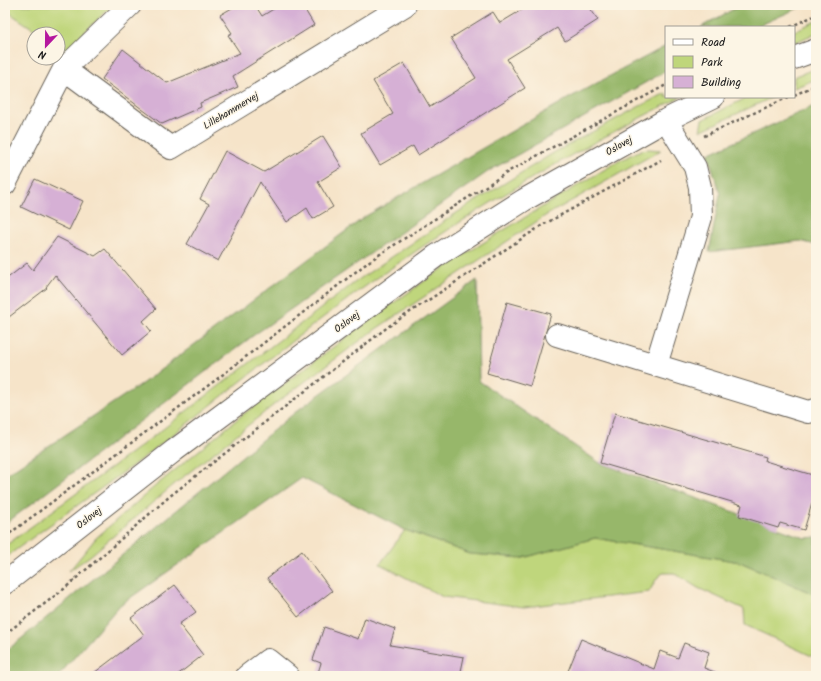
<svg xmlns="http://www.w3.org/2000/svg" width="821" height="681" font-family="Kalam,sans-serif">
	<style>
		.green { fill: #bfd67b; stroke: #6e794c }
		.forest { fill: #97b76b; stroke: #5a6a44 }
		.building { fill: #d6b0d5 }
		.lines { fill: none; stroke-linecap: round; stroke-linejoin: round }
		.minor-casing { stroke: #686259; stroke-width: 24 }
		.path { stroke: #686259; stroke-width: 2.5; stroke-dasharray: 3 3; stroke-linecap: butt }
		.minor { stroke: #fff; stroke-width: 22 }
		.labels { text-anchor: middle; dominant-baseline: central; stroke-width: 3; stroke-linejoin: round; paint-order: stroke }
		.street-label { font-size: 10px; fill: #1c1c1c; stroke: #fcf5e5 }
	</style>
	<rect width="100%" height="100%" fill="#fcf5e5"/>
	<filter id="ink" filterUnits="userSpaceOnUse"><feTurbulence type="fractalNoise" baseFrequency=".025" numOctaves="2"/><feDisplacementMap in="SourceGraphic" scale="8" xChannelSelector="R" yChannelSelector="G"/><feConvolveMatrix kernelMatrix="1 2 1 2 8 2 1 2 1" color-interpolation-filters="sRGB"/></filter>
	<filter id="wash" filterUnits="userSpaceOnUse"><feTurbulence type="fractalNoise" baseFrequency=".012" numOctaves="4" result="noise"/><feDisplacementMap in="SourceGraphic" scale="16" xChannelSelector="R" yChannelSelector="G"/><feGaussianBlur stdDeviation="0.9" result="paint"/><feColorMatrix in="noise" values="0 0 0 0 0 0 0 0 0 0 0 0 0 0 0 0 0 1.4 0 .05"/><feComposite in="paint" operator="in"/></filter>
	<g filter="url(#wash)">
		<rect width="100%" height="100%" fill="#f6e4c9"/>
		<path class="green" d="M 5,5 L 113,5 L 66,50 L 58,45 L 58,34 L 41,34 L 5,10 Z
			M 816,21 L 816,33 L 794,43 L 794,31 Z
			M 816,68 L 816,79 L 794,88 L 794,77 Z
			M 666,93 L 666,97 L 681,97 C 579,148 480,206 387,271 C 299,332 218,402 132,466 C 90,497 47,526 5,558 L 5,546 L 142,445 L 358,280 L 458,212 L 555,152 L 640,106 Z
			M 748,97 L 773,97 L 700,131 L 702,120 Z
			M 649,149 L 661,150 L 545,216 L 376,329 L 280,400 L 177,482 L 90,556 L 69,571 L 96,538 L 153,488 L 241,416 L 368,321 L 436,273 L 494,236 L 617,162 L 641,150 Z
			M 405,530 L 470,554 L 523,558 L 595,538 L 740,562 L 816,595 L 816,658 L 745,625 L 744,609 L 698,588 L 674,573 L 663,573 L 657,578 L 649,592 L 524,607 L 443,597 L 380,564 Z"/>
		<path class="forest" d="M 741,5 L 805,5 L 756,27 L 701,27 Z
			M 666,46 L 666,71 L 489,171 L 254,335 L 5,524 L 5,475 L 143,383 L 366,216 L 569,98 Z
			M 816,105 L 816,245 L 800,241 L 709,252 L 720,194 L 708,154 Z
			M 477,280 L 479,381 L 600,463 L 805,538 L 816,537 L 816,595 L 740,562 L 595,538 L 523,558 L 470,554 L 405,530 L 302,478 L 120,605 L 59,675 L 60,676 L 5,676 L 5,652 L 298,410 Z"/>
		<g id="blocks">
			<path class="building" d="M 237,5 L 255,5 L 262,16 L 280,5 L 302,5 L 314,25 L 233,76 L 238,87 L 200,103 L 201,107 L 162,124 L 102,79 L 123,49 L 167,83 L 240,53 L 228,35 L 232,33 L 220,15 Z
				M 530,5 L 594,5 L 590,8 L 598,20 L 565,41 L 557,28 L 507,59 L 525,88 L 418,155 L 413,146 L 380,165 L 361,133 L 393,114 L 373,81 L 404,63 L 430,107 L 476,78 L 451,38 L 493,12 L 500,23 Z
				M 323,136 L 342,167 L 318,182 L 333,207 L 313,219 L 307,208 L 287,222 L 260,182 L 218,261 L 187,244 L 209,204 L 200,199 L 225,151 L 264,172 Z
				M 35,179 L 83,201 L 69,230 L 21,207 Z
				M 57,237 L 95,256 L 105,249 L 156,309 L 143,321 L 151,331 L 122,355 L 55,275 L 46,287 L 47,288 L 5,320 L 5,280 L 27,263 L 33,270 Z
				M 507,302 L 551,314 L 530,386 L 487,373 Z
				M 615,413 L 766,457 L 765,461 L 816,476 L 816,490 L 804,530 L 780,523 L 778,528 L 739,516 L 742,505 L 600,463 Z
				M 302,551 L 332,591 L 298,617 L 267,578 Z
				M 175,585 L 196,612 L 179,624 L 203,655 L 176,676 L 90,676 L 144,635 L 131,618 Z
				M 365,618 L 395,629 L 390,645 L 464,657 L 460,676 L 317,676 L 321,663 L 313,660 L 324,627 L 358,639 Z
				M 581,639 L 654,669 L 660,651 L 678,658 L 684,643 L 709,652 L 704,668 L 720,674 L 720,676 L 581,676 L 568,671 Z"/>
		</g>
	</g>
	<g filter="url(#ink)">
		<use href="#blocks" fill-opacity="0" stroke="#686259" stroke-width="1"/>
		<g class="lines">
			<defs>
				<path id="minor" d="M 794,58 L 816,50
					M 64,69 L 171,148 L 405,5
					M 5,184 L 64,69 L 130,5
					M 557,335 L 808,412 L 816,410
					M 656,365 L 701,217 L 700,187 L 695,167 L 666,120
					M 5,583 L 175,450 L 436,256 L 524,200 L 666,120 L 713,97
					M 247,676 L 268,660 L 288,676"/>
			</defs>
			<use href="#minor" class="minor-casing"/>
			<path class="path" d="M 790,27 L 816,15
				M 794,95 L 816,85
				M 704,136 L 789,97
				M 5,537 L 217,379 L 371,260 L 511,170 L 666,85
				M 5,634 L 64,589 L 170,496 L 389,326 L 541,226 L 661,160"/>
			<use href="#minor" class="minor"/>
		</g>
	</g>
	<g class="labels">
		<g class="street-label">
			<text transform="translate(231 111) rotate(-31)">Lillehammervej</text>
			<text transform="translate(619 146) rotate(-30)">Oslovej</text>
			<text transform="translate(347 322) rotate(-37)">Oslovej</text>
			<text transform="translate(89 518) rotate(-38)">Oslovej</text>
		</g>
	</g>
	<rect width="821" height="681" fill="none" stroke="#fcf5e5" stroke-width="20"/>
	<rect x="665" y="26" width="130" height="72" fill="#fcf5e5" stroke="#a29e95"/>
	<rect x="673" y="39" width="20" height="6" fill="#ffffff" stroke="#a29e95"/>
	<text x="701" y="46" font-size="12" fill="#1c1c1c">Road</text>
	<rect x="673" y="56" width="20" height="12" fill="#bfd67b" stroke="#a29e95"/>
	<text x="701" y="66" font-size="12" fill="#1c1c1c">Park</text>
	<rect x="673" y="76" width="20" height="12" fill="#d6b0d5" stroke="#a29e95"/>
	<text x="701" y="86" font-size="12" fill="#1c1c1c">Building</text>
	<g transform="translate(46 46) rotate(202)"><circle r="19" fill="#fcf5e5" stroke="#a29e95"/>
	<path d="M0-3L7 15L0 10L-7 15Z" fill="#b5179e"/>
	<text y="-6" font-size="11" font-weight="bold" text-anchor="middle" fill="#1c1c1c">N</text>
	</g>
</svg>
